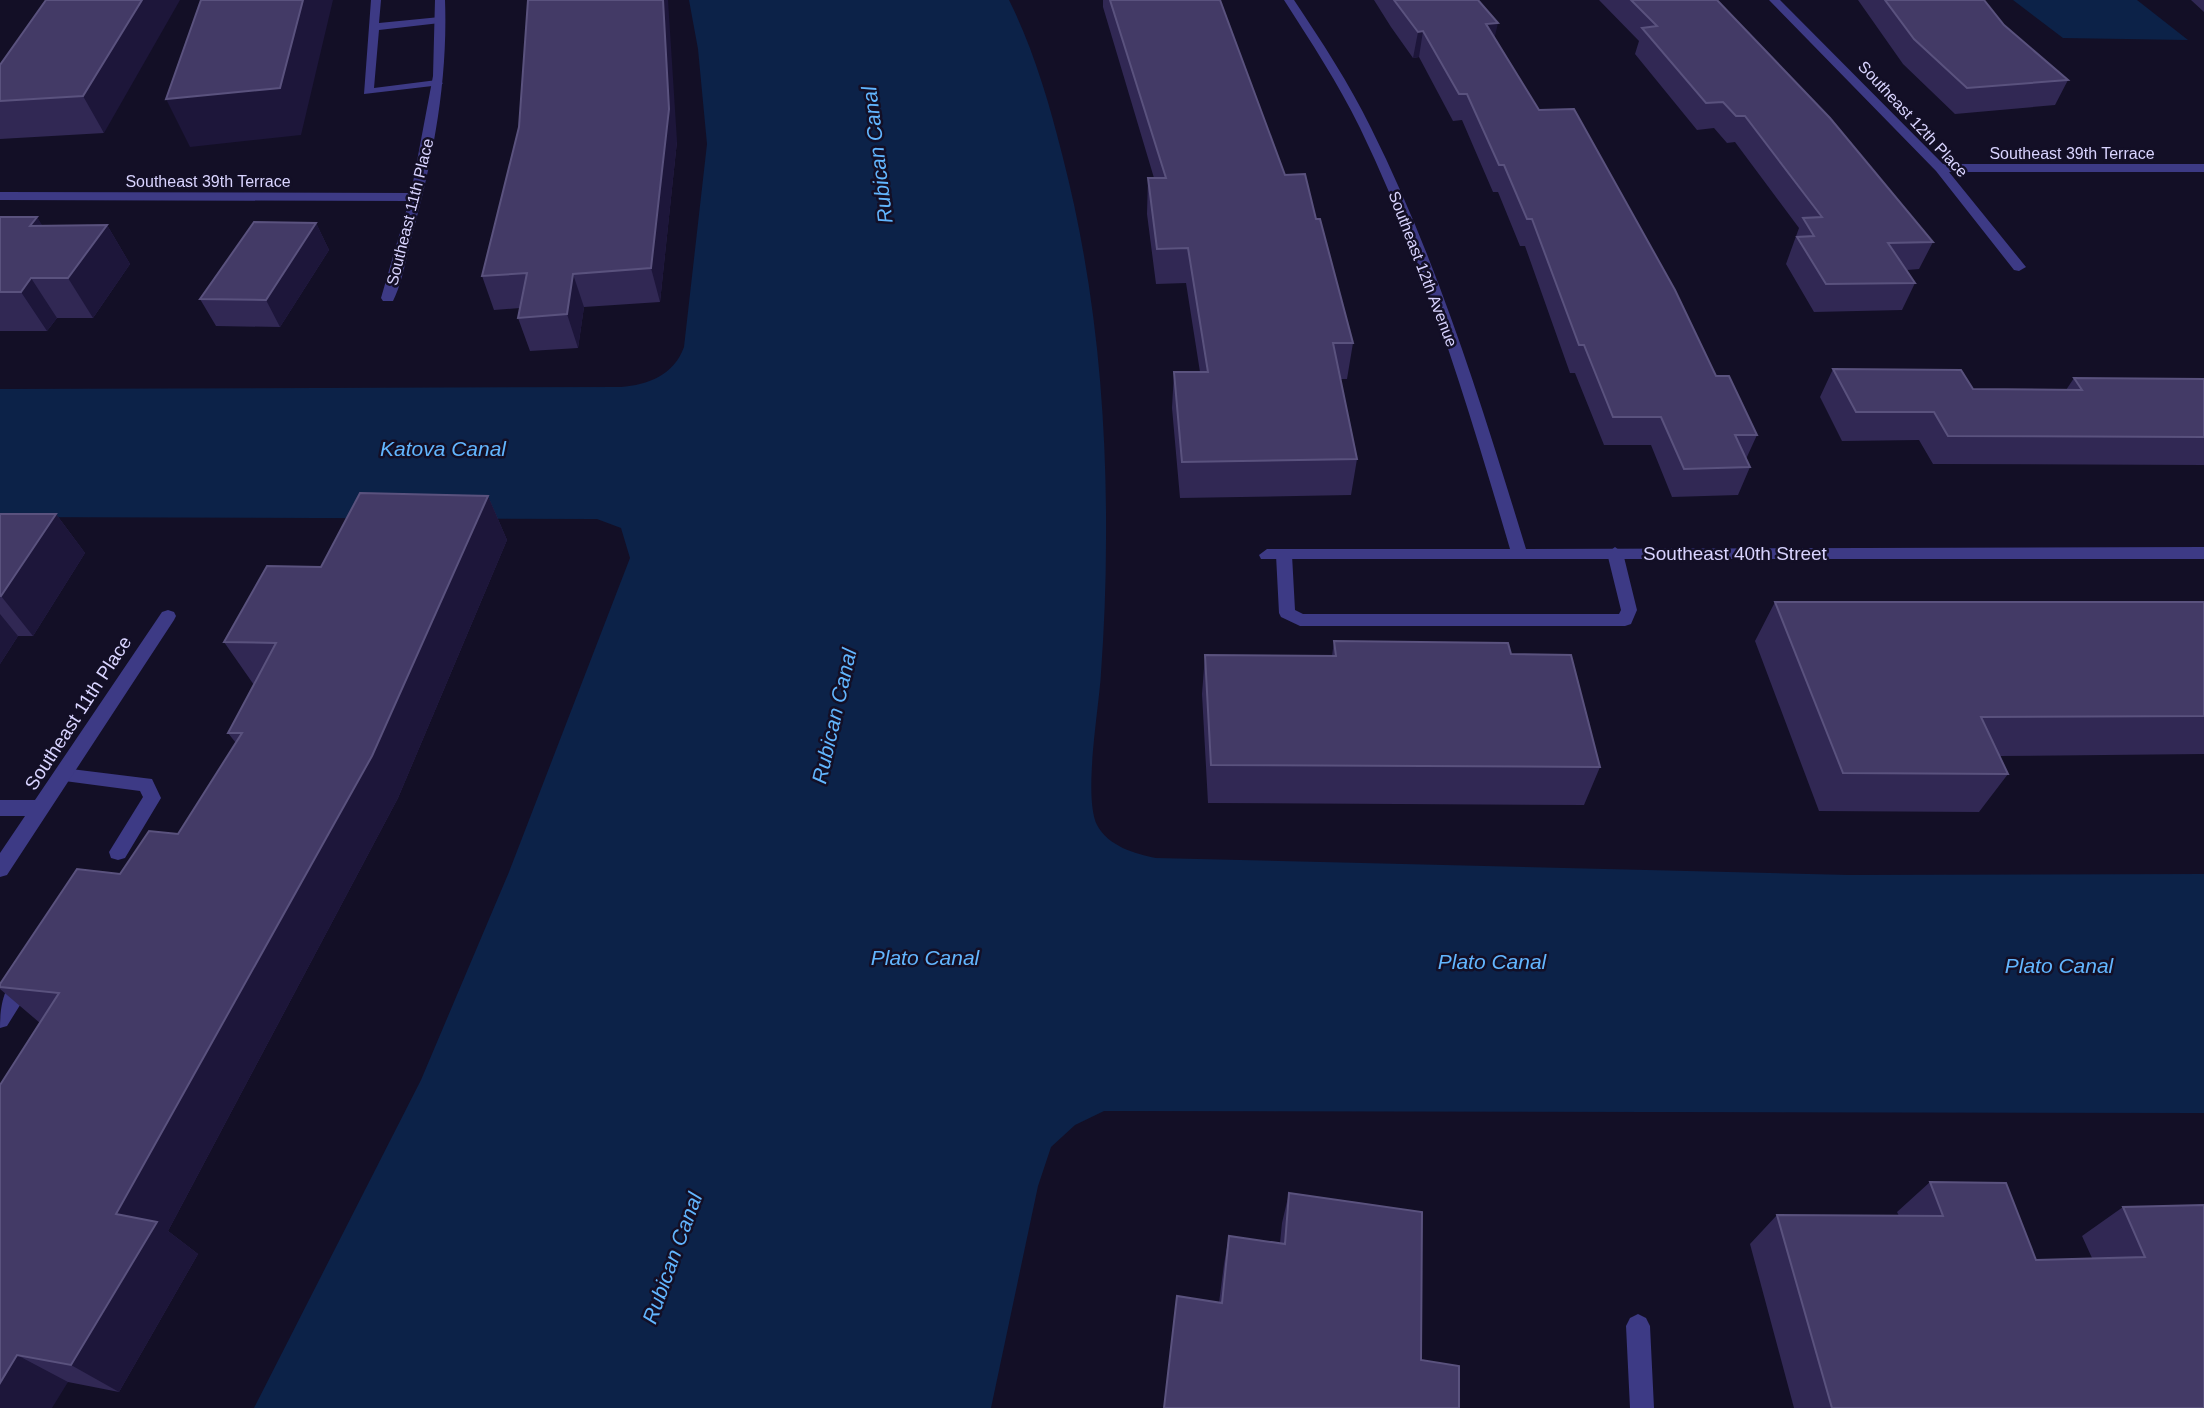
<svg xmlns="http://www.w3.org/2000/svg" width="2204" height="1408" font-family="Arial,sans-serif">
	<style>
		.water { fill: #0c2248 }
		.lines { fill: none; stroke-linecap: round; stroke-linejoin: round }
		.lane { fill: #3d3a85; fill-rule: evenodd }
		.street { fill: #3d3a85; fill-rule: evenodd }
		.wall { fill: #312854 }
		.shaded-wall { fill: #1d163a }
		.building { fill: #433a66; stroke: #5a527e; stroke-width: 2 }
		.labels { text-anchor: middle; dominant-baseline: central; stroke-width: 5; stroke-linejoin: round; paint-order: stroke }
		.far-street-label { font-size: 16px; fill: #d9d4ff; stroke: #130f26 }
		.street-label { font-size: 19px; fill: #d9d4ff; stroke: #130f26 }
		.water-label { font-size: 21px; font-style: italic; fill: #62b6ff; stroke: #130f26 }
	</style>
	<rect width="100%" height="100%" fill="#130f26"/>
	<path class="water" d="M 689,0 L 1009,0 C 1033,48 1049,102 1062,154 C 1095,281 1107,411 1106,541 C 1106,585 1104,630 1101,673 C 1099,709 1083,796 1097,825 C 1108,846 1135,854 1156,858 L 1849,875 L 2204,874 L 2204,1113 L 1104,1111 L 1075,1125 L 1051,1147 L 1038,1186 L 991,1408 L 254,1408 L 421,1080 L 509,872 L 630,558 L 621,528 L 597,519 L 0,517 L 0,389 L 621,387 C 648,385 674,375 684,347 L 707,144 L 698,49 Z
		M 2013,0 L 2137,0 L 2188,40 L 2063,38 Z"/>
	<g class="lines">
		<path class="lane" d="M 371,0 L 381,0 L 379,23 L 440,17 L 445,20 L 440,23 L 379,30 L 374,88 L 437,80 L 443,83 L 441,85 L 364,94 Z
			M 1615,547 L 1623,553 L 1637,610 L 1631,624 L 1625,626 L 1300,626 L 1281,617 L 1279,613 L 1276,555 L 1284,549 L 1292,555 L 1295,610 L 1303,614 L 1619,614 L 1621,610 L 1607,553 Z
			M 63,768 L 152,779 L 161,798 L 125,858 L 118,860 L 111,858 L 109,852 L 143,797 L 140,791 L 57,780 L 54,775 L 57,770 Z
			M 25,972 L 32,975 L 35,981 L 7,1026 L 0,1028 C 0,1008 3,980 25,972 Z"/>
		<path class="street" d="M 435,0 L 445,0 C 448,82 433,160 411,239 C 406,259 402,283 393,301 L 383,301 L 381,298 L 409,201 L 0,200 L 0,192 L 411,193 L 433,76 Z
			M 1284,0 L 1294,0 C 1322,42 1349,83 1371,128 C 1438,262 1482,406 1526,549 L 2204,547 L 2204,559 L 1261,559 L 1259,555 L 1267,549 L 1510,549 C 1468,406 1425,263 1360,128 C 1338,83 1311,42 1284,0 Z
			M 1769,0 L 1780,0 L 1943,164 L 2204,164 L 2204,172 L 1949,172 L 2026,267 L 2019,271 L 2014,270 L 1936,171 Z
			M 168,610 L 174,612 L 176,616 L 174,620 L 7,875 L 0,877 L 0,853 L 25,816 L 0,816 L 0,800 L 35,800 L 162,612 Z
			M 1638,1314 L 1646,1318 L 1650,1326 L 1654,1408 L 1630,1408 L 1626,1326 L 1630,1318 Z"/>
	</g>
	<path class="wall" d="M 46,0 L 104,133 L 0,139 L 0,65 Z
		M 1103,0 L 1220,0 L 1285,175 L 1316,219 L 1353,343 L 1347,379 L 1340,379 L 1357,459 L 1351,495 L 1180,498 L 1172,408 L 1174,372 L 1200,372 L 1186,283 L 1156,284 L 1147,214 L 1148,178 L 1154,178 L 1103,7 Z
		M 1374,0 L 1478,0 L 1495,38 L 1539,110 L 1716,376 L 1757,435 L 1746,459 L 1750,467 L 1738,495 L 1672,497 L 1651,445 L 1604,445 L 1575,373 L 1570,373 L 1525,246 L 1520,246 L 1498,192 L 1493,192 L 1462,120 L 1453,121 L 1419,57 L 1413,58 L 1391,27 Z
		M 1599,0 L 1717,0 L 1933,242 L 1919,269 L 1907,270 L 1915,283 L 1902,310 L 1814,312 L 1786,264 L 1799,228 L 1735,142 L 1727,143 L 1714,128 L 1697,130 L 1635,54 L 1639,41 Z
		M 1858,0 L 1984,0 L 2004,25 L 2068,80 L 2055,105 L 1955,114 L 1903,64 Z
		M 2191,0 L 2204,0 L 2204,12 Z
		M 677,141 L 660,302 L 584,307 L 578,348 L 530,351 L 518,318 L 520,308 L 494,310 L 482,276 Z
		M 0,217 L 37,217 L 42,226 L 107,225 L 130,264 L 93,318 L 57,318 L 47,331 L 0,331 Z
		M 316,223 L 329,250 L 280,327 L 216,326 L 200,299 Z
		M 1833,369 L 1973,389 L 2066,390 L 2074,378 L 2204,379 L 2204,465 L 1933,464 L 1919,440 L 1842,441 L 1820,397 Z
		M 488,496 L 507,540 L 398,798 L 168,1231 L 198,1254 L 119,1392 L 68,1382 L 0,1408 L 40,1023 L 0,989 L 0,984 L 120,874 L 178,834 L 236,743 L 228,733 L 254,685 L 224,642 L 321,567 Z
		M 0,514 L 56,514 L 85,553 L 33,636 L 18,636 L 0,664 Z
		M 1775,602 L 2204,602 L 2204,754 L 1999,756 L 2008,774 L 1979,812 L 1819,811 L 1755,641 Z
		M 1334,641 L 1511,654 L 1600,767 L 1584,805 L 1208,803 L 1202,694 L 1205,655 L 1332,656 Z
		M 1930,1182 L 2036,1260 L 2092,1258 L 2082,1236 L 2123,1207 L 2204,1205 L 2204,1408 L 1794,1408 L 1750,1244 L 1777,1215 L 1899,1216 L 1897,1212 Z
		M 1289,1193 L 1421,1360 L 1459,1408 L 1219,1303 L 1224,1264 L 1229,1236 L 1280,1243 L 1282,1223 Z"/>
	<path class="shaded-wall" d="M 142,0 L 180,0 L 104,133 L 83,96 Z
		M 303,0 L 333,0 L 301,135 L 190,147 L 166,99 Z
		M 663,0 L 668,0 L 677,141 L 660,302 L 651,268 Z
		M 1498,23 L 1492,49 L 1486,24 Z
		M 1423,31 L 1419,57 L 1413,58 L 1418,32 Z
		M 37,217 L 62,257 L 30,226 Z
		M 316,223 L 329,250 L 280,327 L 266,300 Z
		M 107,225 L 130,264 L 93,318 L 68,278 Z
		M 573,274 L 584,307 L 578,348 L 567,314 Z
		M 31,278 L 57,318 L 47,331 L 21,292 Z
		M 488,496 L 507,540 L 398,798 L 168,1231 L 198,1254 L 119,1392 L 71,1365 L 116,1214 Z
		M 56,514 L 85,553 L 33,636 L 1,596 Z
		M 0,614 L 18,636 L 0,664 Z
		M 17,1355 L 68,1382 L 52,1408 L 0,1408 L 0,1383 Z"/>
	<path class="building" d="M 46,0 L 142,0 L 83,96 L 0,101 L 0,65 Z
		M 201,0 L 303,0 L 280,88 L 166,99 Z
		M 528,0 L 663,0 L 669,109 L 651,268 L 573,274 L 567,314 L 518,318 L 527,273 L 482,276 L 519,127 Z
		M 1110,0 L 1220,0 L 1285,175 L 1305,174 L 1316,219 L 1320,219 L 1353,343 L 1333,343 L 1357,459 L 1182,462 L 1174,372 L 1208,372 L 1188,248 L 1157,249 L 1148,178 L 1166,178 Z
		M 1394,0 L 1478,0 L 1498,23 L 1486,24 L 1539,110 L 1574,109 L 1675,290 L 1716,376 L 1729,376 L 1757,435 L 1735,435 L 1750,467 L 1684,469 L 1661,417 L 1613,417 L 1584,345 L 1579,345 L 1532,219 L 1527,219 L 1504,165 L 1499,165 L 1467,94 L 1459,94 L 1423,31 L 1418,32 Z
		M 1631,0 L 1717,0 L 1830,118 L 1933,242 L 1888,243 L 1915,283 L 1826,284 L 1797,237 L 1814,236 L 1803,218 L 1822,217 L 1745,116 L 1736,116 L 1723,102 L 1706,103 L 1642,28 L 1657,26 Z
		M 1885,0 L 1984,0 L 2004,25 L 2068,80 L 1967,88 L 1914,39 Z
		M 0,217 L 37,217 L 30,226 L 107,225 L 68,278 L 31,278 L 21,292 L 0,292 Z
		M 254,222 L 316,223 L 266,300 L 200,299 Z
		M 1833,369 L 1961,370 L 1973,389 L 2082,390 L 2074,378 L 2204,379 L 2204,437 L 1948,436 L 1934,412 L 1856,412 Z
		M 360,493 L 488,496 L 372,756 L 116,1214 L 157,1222 L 71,1365 L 17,1355 L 0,1383 L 0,1085 L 59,993 L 0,987 L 0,984 L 77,869 L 120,874 L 149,831 L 178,834 L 242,733 L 228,733 L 276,643 L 224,642 L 267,566 L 321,567 Z
		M 0,514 L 56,514 L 1,596 L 0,596 Z
		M 1775,602 L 2204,602 L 2204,716 L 1981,717 L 2008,774 L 1843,773 Z
		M 1334,641 L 1508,643 L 1511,654 L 1571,655 L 1600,767 L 1211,765 L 1205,655 L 1336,656 Z
		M 1930,1182 L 2006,1183 L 2036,1260 L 2145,1257 L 2123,1207 L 2204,1205 L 2204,1408 L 1832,1408 L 1777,1215 L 1943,1216 Z
		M 1289,1193 L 1422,1212 L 1421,1360 L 1459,1366 L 1459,1408 L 1164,1408 L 1177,1296 L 1222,1303 L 1229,1236 L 1285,1244 Z"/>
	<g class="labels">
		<g class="far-street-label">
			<text transform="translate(1913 119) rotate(47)">Southeast 12th Place</text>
			<text x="2072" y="153">Southeast 39th Terrace</text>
			<text x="208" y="181">Southeast 39th Terrace</text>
			<text transform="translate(410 212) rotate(-76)">Southeast 11th Place</text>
			<text transform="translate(1423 269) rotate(69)">Southeast 12th Avenue</text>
		</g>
		<g class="street-label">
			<text x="1735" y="553">Southeast 40th Street</text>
			<text transform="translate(78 713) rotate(-57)">Southeast 11th Place</text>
		</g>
		<g class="water-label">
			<text transform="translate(877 155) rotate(-97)">Rubican Canal</text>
			<text x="443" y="448">Katova Canal</text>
			<text transform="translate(834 716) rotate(-77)">Rubican Canal</text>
			<text x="925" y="957">Plato Canal</text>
			<text x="1492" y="961">Plato Canal</text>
			<text x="2059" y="965">Plato Canal</text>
			<text transform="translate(672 1258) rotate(-70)">Rubican Canal</text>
		</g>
	</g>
</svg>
